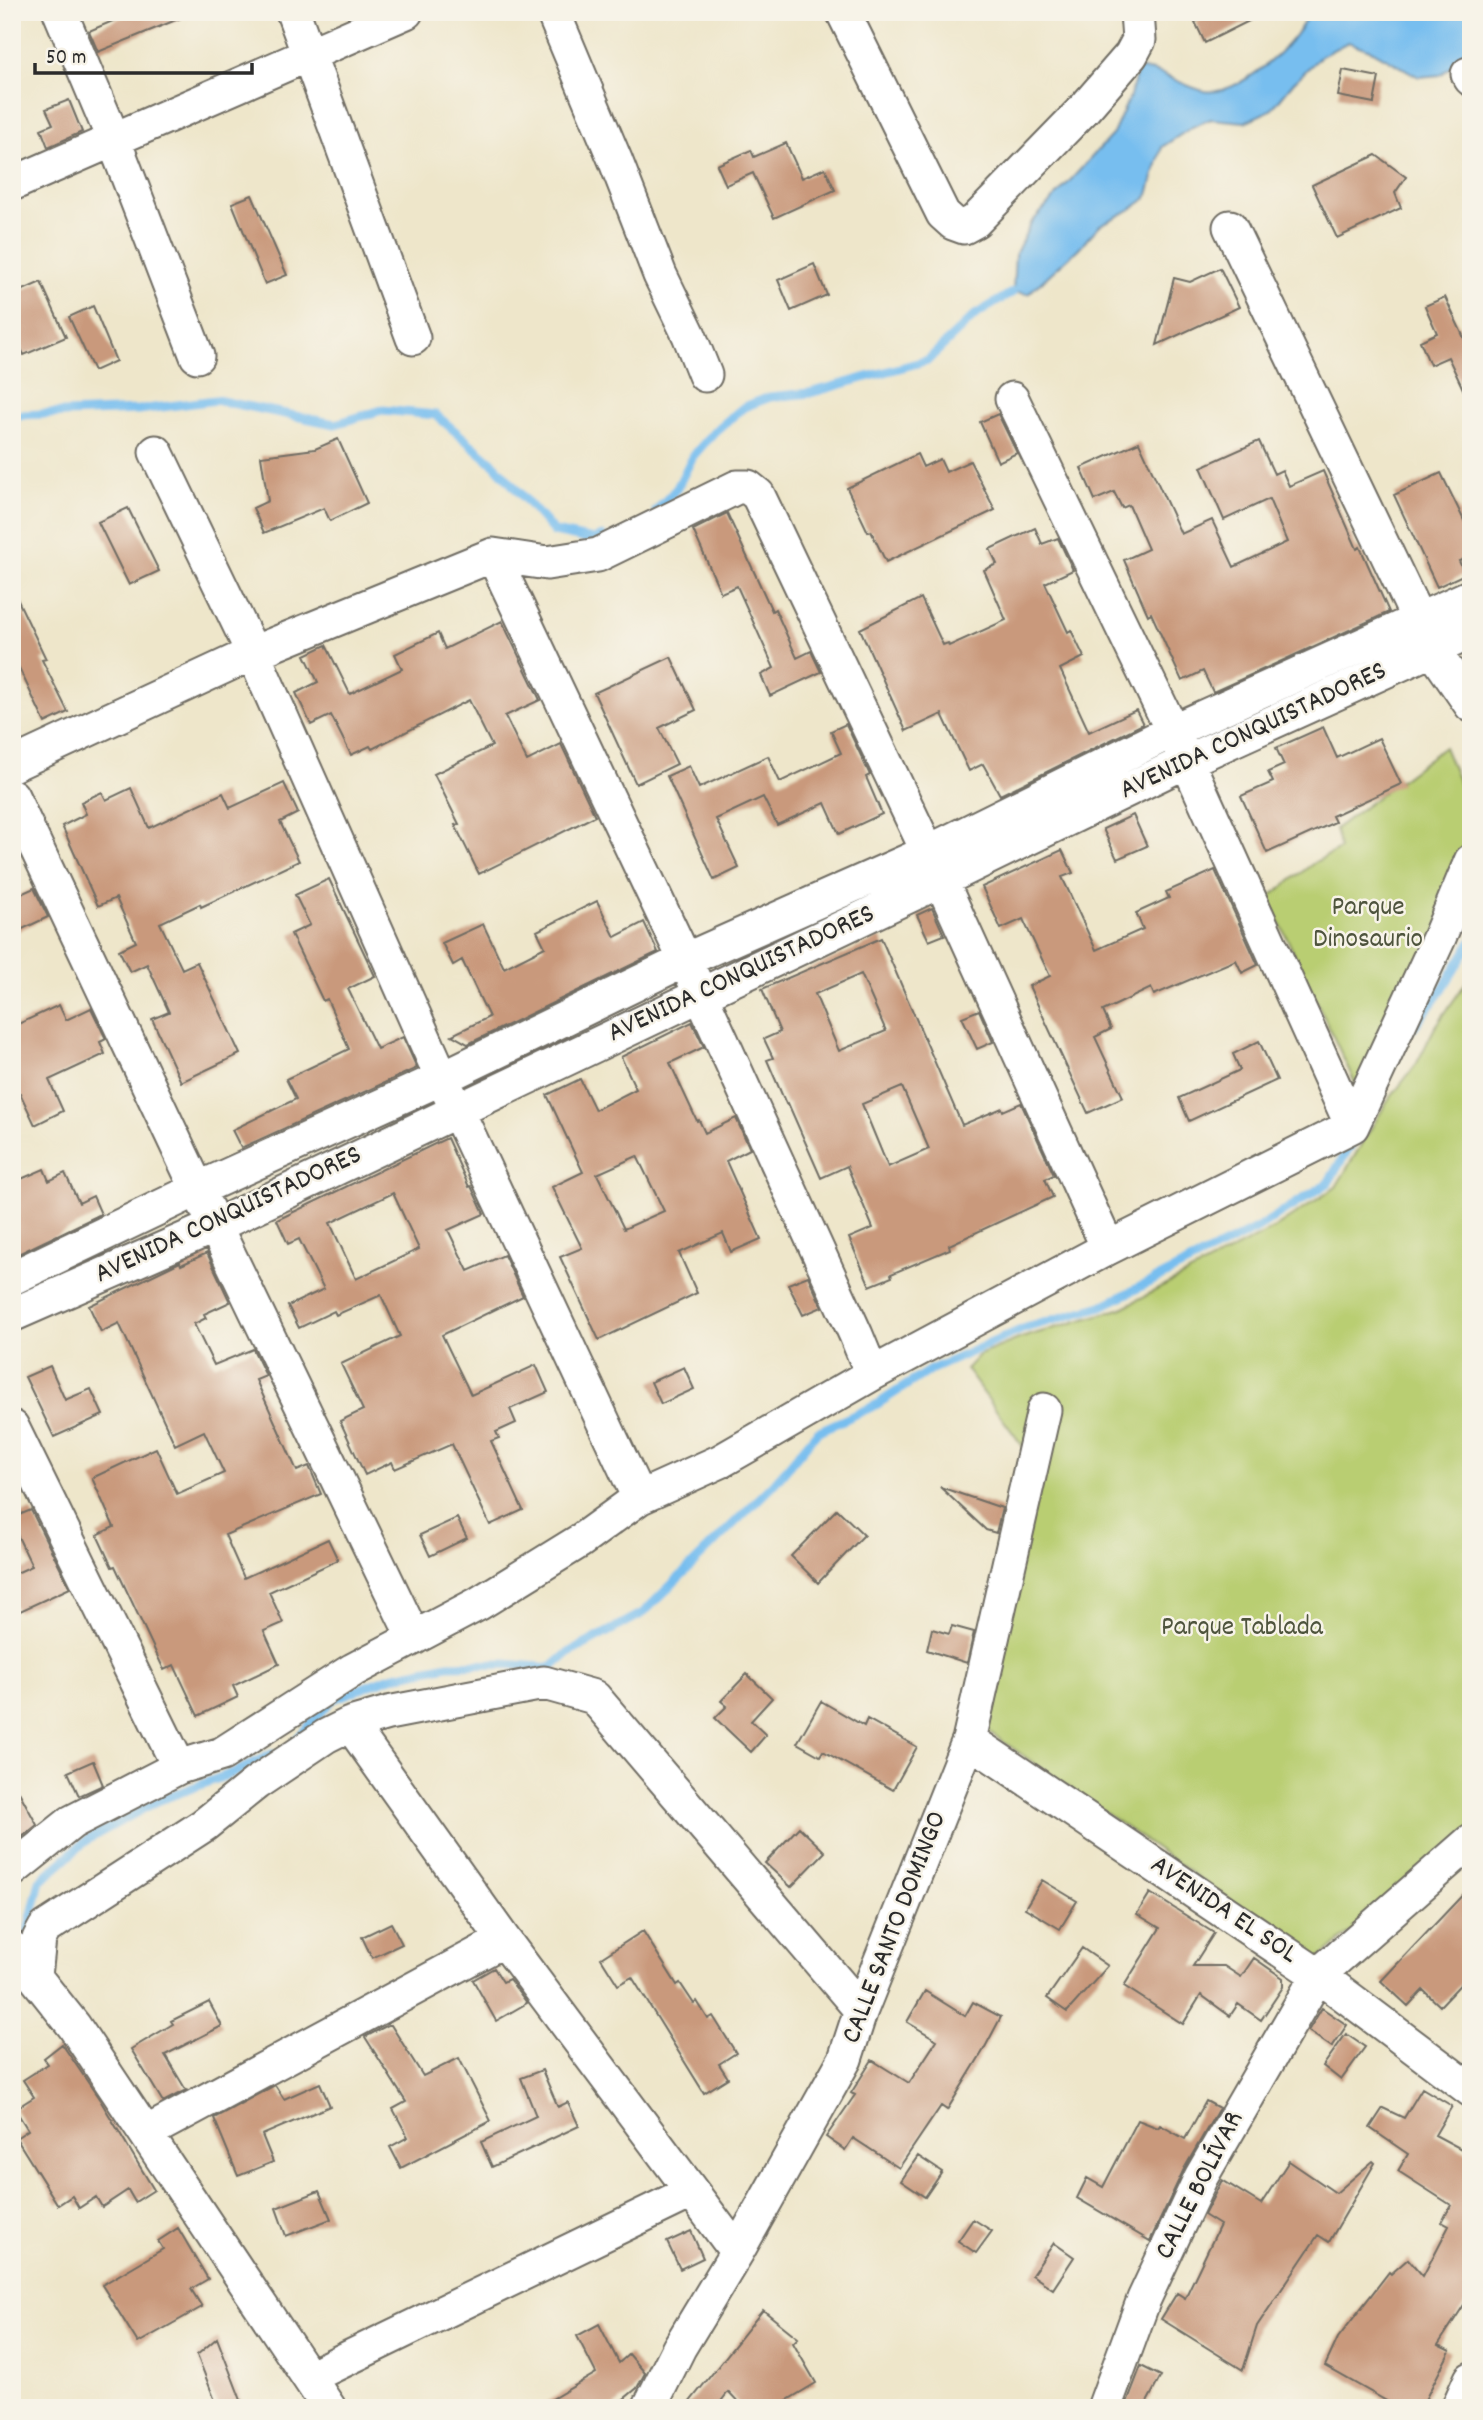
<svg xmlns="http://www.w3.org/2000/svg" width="1483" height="2420" font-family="Dekko,sans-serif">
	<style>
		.green { fill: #b9ce72; stroke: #727c4e; stroke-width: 2 }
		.water { fill: #77beef; stroke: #51748d; stroke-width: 2 }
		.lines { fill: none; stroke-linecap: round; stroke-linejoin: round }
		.stream { stroke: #77beef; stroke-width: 9 }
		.building { fill: #c9997b; fill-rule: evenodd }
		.minor-casing { stroke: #6f6c63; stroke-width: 37 }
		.minor { stroke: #fff; stroke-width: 33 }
		.labels { text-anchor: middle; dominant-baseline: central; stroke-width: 5; stroke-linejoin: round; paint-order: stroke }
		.street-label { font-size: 28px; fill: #2b2b2b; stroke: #f7f3e8 }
		.park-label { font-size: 28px; fill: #4e543d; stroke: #f7f3e8 }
	</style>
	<rect width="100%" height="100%" fill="#f7f3e8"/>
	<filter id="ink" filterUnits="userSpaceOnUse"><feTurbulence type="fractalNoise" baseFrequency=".0143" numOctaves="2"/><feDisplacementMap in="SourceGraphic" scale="14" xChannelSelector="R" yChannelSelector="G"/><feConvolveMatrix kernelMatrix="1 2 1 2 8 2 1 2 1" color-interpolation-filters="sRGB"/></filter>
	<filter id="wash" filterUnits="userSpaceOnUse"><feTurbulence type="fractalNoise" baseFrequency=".00686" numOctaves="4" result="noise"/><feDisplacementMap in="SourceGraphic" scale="28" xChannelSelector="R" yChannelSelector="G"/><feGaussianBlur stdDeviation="1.57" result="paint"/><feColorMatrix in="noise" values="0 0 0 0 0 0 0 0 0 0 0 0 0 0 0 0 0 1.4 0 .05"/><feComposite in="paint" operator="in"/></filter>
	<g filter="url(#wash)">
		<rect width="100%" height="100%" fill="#eee6ca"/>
		<path class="green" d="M 1444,747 L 1471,812 L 1471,878 L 1356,1085 L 1268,898 L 1315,862 L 1340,849 L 1335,829 Z
			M 1471,975 L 1471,1829 L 1317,1961 L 988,1731 L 1027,1452 L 966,1369 L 979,1355 L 1021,1338 L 1122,1308 L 1273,1229 L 1336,1187 L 1385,1105 L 1417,1063 L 1434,1029 Z"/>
		<path class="water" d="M 1308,12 L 1471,12 L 1471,43 L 1454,65 L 1440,75 L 1419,77 L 1373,51 L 1348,42 L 1321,56 L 1293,83 L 1271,110 L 1245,122 L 1211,119 L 1194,126 L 1162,147 L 1147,198 L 1130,210 L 1100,225 L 1078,249 L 1028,294 L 1013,292 L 1015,255 L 1031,223 L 1113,134 L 1130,96 L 1138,69 C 1161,69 1181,86 1204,91 C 1237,98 1300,42 1308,12 Z"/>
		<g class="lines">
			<path class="stream" d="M 12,418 L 19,415 L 139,410 L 216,400 L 335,424 L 382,410 L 436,415 L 495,465 L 554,532 L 593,540 L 602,536
				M 656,511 L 677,488 L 693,456 L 715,431 L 744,407 L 770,397 L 810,393 L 928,360 L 975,315 L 1013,292
				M 1413,1028 L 1443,988 L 1471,942
				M 296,1740 L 333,1699 L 391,1677 L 448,1665 L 505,1664 L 551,1668 L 567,1654 L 643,1613 L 773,1485 L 817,1432 L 876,1405 L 930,1370 L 1025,1328 L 1102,1306 L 1256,1229 L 1328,1183 L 1356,1136
				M 28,1931 L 40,1881 L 88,1839 L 157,1801 L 238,1771 L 272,1754
				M 12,1994 L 19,1968"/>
		</g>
		<g id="blocks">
			<path class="building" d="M 134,12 L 193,12 L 193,13 L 98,52 L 89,31 Z
				M 1214,12 L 1267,12 L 1205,43 L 1195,22 Z
				M 1343,70 L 1379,77 L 1374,103 L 1338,96 Z
				M 69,100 L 82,132 L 48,147 L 41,129 L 53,124 L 46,109 Z
				M 786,143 L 802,178 L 825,168 L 835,190 L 774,218 L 753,173 L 726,185 L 717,165 L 751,150 L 754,157 Z
				M 1376,155 L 1406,177 L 1395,193 L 1401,208 L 1337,238 L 1312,185 Z
				M 252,195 L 287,275 L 265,284 L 232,203 Z
				M 814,264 L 827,295 L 791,311 L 778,280 Z
				M 1220,268 L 1239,307 L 1157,345 L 1174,278 L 1190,282 Z
				M 41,282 L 66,337 L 24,355 L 12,329 L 12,295 Z
				M 1445,297 L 1471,353 L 1471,406 L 1448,357 L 1430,365 L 1420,341 L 1437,333 L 1425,306 Z
				M 93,306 L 116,361 L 94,371 L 69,317 Z
				M 998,414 L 1017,453 L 998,462 L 980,422 Z
				M 338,439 L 367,503 L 330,521 L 324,508 L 264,533 L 253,508 L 268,501 L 261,456 L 315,449 Z
				M 1259,441 L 1274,474 L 1282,470 L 1289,486 L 1323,471 L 1357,549 L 1360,547 L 1389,612 L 1213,692 L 1203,671 L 1182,681 L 1151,613 L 1148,615 L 1124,560 L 1148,549 L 1129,505 L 1122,508 L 1114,492 L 1095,500 L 1081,468 L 1139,442 L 1181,534 L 1212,520 L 1234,567 L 1287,542 L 1269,499 L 1224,520 L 1201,467 Z
				M 917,454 L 923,467 L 940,459 L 946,472 L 970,461 L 995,510 L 886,562 L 871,531 L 868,532 L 847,488 Z
				M 1441,473 L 1471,535 L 1471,556 L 1459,561 L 1465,574 L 1437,587 L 1394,495 Z
				M 128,508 L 159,571 L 129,585 L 98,522 Z
				M 727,513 L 772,611 L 775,609 L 797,658 L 811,651 L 821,672 L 770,696 L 761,675 L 774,668 L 737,586 L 721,593 L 693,530 Z
				M 1035,528 L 1042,544 L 1058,538 L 1073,570 L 1045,583 L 1068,632 L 1071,630 L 1084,657 L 1060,669 L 1089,732 L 1136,710 L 1143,724 L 1000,795 L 983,764 L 969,771 L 942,714 L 906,731 L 860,629 L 921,598 L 943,645 L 948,643 L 949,646 L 1006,620 L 984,570 L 997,564 L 990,549 Z
				M 12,588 L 46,659 L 42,660 L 68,712 L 45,723 L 12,653 Z
				M 502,621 L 540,700 L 505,716 L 527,761 L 561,744 L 595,816 L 479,874 L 455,825 L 459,824 L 434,774 L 492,746 L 469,700 L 372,749 L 370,746 L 351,755 L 331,715 L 311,725 L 296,693 L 318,682 L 305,655 L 326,645 L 350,694 L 402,669 L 395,654 L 438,633 L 445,649 Z
				M 671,657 L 696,710 L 659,728 L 677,764 L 636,784 L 594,693 Z
				M 846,724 L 870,775 L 866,777 L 882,814 L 839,834 L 825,803 L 777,825 L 763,797 L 716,819 L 739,868 L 714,880 L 667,776 L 689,766 L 699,788 L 768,756 L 780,782 L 841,753 L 831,731 Z
				M 1323,727 L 1337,758 L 1379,738 L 1401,784 L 1332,816 L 1335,822 L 1267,853 L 1241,796 L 1273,782 L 1268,772 L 1284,765 L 1276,748 Z
				M 284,783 L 298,813 L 280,822 L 299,861 L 201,907 L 200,904 L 160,923 L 182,969 L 197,962 L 240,1054 L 181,1082 L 152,1019 L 169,1012 L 147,964 L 130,972 L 119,950 L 136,942 L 116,898 L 98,906 L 62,826 L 86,814 L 81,802 L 102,792 L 106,800 L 131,788 L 149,828 L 223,793 L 230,808 Z
				M 1133,815 L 1147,846 L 1117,859 L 1103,829 Z
				M 1062,850 L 1073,873 L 1062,877 L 1096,950 L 1143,929 L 1136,913 L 1169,898 L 1166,892 L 1215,870 L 1258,965 L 1242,973 L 1236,960 L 1154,995 L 1151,988 L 1103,1011 L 1111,1029 L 1095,1037 L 1123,1097 L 1088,1113 L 1029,986 L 1050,976 L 1023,919 L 1001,929 L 982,887 Z
				M 329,879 L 375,976 L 348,989 L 377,1049 L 403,1037 L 417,1068 L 241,1148 L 232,1130 L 296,1099 L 286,1079 L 349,1049 L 327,999 L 323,1001 L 291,934 L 310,925 L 295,895 Z
				M 34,888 L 48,917 L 12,934 L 12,898 Z
				M 597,901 L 615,937 L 644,922 L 658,952 L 468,1044 L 452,1035 L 489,1017 L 462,960 L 453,965 L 442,943 L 483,924 L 504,968 L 545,947 L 537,931 Z
				M 932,908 L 944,935 L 929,941 L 917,915 Z
				M 881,938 L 962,1125 L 1002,1108 L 1003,1111 L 1021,1103 L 1054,1175 L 1045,1179 L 1053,1197 L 949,1245 L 950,1249 L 891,1274 L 892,1277 L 870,1286 L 849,1238 L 873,1228 L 847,1166 L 821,1178 L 788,1103 L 786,1104 L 767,1060 L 773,1058 L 764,1039 L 780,1032 L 762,989 ZM 861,974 L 886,1031 L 839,1051 L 815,994 ZM 902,1087 L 929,1149 L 888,1167 L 862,1104 Z
				M 59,1005 L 66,1020 L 91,1008 L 106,1039 L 100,1042 L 105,1054 L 49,1080 L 63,1111 L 35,1125 L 20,1093 L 12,1097 L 12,1027 Z
				M 979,1010 L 993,1042 L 977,1049 L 962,1017 Z
				M 692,1022 L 704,1047 L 670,1063 L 697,1121 L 699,1120 L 705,1133 L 736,1118 L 750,1149 L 726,1161 L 761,1239 L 731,1252 L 723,1233 L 679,1253 L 697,1293 L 599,1340 L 560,1257 L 582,1248 L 552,1187 L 583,1172 L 547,1095 L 580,1079 L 595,1110 L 636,1089 L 621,1057 ZM 637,1156 L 664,1211 L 624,1229 L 597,1174 Z
				M 1259,1041 L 1277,1080 L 1189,1121 L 1179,1098 L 1240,1070 L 1233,1054 Z
				M 447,1138 L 469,1187 L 471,1186 L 484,1214 L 448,1230 L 468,1271 L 504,1255 L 523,1296 L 442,1335 L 471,1395 L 536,1365 L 548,1392 L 510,1409 L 516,1423 L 496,1432 L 499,1438 L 491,1441 L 523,1510 L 490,1525 L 452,1444 L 395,1469 L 392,1462 L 365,1475 L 340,1421 L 363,1410 L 341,1364 L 400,1336 L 381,1295 L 336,1315 L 334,1311 L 299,1328 L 288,1306 L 324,1289 L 299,1239 L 288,1244 L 277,1220 ZM 393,1193 L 419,1249 L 356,1279 L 330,1223 Z
				M 44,1169 L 49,1181 L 65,1173 L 79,1203 L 93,1196 L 101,1214 L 12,1257 L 12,1183 Z
				M 207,1253 L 230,1302 L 204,1314 L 206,1318 L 194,1324 L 214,1365 L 253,1349 L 266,1376 L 256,1380 L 297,1471 L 309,1466 L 321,1494 L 225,1535 L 244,1578 L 328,1539 L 338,1560 L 269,1592 L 283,1623 L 264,1631 L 279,1664 L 233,1686 L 238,1697 L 198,1716 L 174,1665 L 164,1670 L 115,1566 L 112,1567 L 97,1535 L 114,1527 L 92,1478 L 156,1448 L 177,1494 L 224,1473 L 204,1431 L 175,1445 L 119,1323 L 101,1332 L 89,1306 L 180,1262 L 181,1265 Z
				M 808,1276 L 822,1307 L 803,1315 L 788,1284 Z
				M 50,1366 L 65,1400 L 91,1389 L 103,1415 L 54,1437 L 25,1377 Z
				M 684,1367 L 694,1389 L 661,1404 L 651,1382 Z
				M 940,1487 L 1002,1508 L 996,1533 L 986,1530 Z
				M 837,1509 L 864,1535 L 818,1583 L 791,1556 Z
				M 31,1510 L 70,1588 L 18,1612 L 12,1600 L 12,1575 L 32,1566 L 12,1524 L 12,1518 Z
				M 457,1518 L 467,1538 L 430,1556 L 420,1535 Z
				M 952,1626 L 974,1632 L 967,1663 L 927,1650 L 932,1629 L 949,1634 Z
				M 747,1674 L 772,1698 L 751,1721 L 766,1735 L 751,1752 L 715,1718 L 727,1706 L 721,1701 Z
				M 821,1701 L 864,1726 L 867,1719 L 917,1747 L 893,1790 L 823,1751 L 820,1756 L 797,1743 Z
				M 93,1761 L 103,1785 L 79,1796 L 68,1772 Z
				M 12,1779 L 37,1825 L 12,1845 Z
				M 799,1827 L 825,1852 L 791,1887 L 765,1863 Z
				M 1042,1880 L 1077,1901 L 1060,1929 L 1025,1908 Z
				M 1471,1886 L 1471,1973 L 1440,2006 L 1423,1990 L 1408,2006 L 1381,1981 Z
				M 1150,1893 L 1214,1933 L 1193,1966 L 1224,1966 L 1241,1977 L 1254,1958 L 1283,1978 L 1283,1987 L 1261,2020 L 1238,2004 L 1230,2016 L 1201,1995 L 1183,2024 L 1124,1986 L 1160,1928 L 1137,1914 Z
				M 391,1923 L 402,1944 L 372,1958 L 362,1937 Z
				M 643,1931 L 677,1985 L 680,1983 L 694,2004 L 697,2001 L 708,2019 L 713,2016 L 736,2053 L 719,2064 L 728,2078 L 704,2093 L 632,1977 L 618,1985 L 601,1958 Z
				M 1082,1948 L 1108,1966 L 1067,2012 L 1047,1998 Z
				M 494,1968 L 503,1982 L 509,1979 L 527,2003 L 496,2021 L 473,1980 Z
				M 925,1991 L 965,2016 L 973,2002 L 1001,2017 L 983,2051 L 947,2110 L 941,2106 L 899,2168 L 853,2138 L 845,2150 L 826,2137 L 855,2095 L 851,2093 L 872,2060 L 909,2083 L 937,2040 L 907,2022 Z
				M 209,2002 L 222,2026 L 165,2055 L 186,2090 L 163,2102 L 131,2049 L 173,2024 L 171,2021 Z
				M 1322,2008 L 1347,2025 L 1332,2047 L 1308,2031 Z
				M 388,2025 L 391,2025 L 423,2076 L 459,2058 L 491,2121 L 401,2168 L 390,2147 L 408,2137 L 393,2109 L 406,2102 L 365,2037 Z
				M 1346,2034 L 1365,2047 L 1341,2080 L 1323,2066 Z
				M 62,2044 L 100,2100 L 154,2190 L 135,2202 L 128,2190 L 102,2207 L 96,2197 L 79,2208 L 72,2196 L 58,2205 L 16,2138 L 28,2130 L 15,2109 L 34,2097 L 23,2080 L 48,2064 L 44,2058 Z
				M 542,2070 L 558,2107 L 568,2102 L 579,2126 L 492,2167 L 481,2142 L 536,2116 L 521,2078 Z
				M 320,2083 L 330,2106 L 262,2135 L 273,2162 L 238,2176 L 214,2118 L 275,2085 L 284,2099 Z
				M 1422,2088 L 1452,2106 L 1435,2135 L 1471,2154 L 1471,2294 L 1438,2345 L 1450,2351 L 1421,2408 L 1399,2408 L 1325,2366 L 1338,2338 L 1389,2272 L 1391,2274 L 1408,2259 L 1423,2276 L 1449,2226 L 1442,2222 L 1451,2205 L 1398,2171 L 1408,2154 L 1370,2128 L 1383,2108 L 1404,2118 Z
				M 1206,2101 L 1219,2108 L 1184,2169 L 1150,2241 L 1077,2198 L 1087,2178 L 1103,2187 L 1138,2120 L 1158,2128 L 1160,2125 L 1185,2139 Z
				M 918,2156 L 942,2172 L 925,2197 L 901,2181 Z
				M 1289,2161 L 1336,2193 L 1373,2161 L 1375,2163 L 1329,2242 L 1318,2235 L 1257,2326 L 1243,2370 L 1161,2319 L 1177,2293 L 1185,2298 L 1220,2225 L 1204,2215 L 1222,2180 L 1261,2204 Z
				M 319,2191 L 331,2219 L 286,2236 L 276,2208 Z
				M 973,2219 L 992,2231 L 976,2253 L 958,2241 Z
				M 178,2228 L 208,2279 L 191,2289 L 202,2307 L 138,2343 L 102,2285 L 163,2249 L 158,2241 Z
				M 691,2231 L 703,2258 L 680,2269 L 667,2242 Z
				M 1054,2243 L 1074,2257 L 1053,2289 L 1032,2275 Z
				M 763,2310 L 798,2338 L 793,2343 L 816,2383 L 774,2408 L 743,2408 L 728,2392 L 716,2408 L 685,2408 Z
				M 599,2324 L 619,2363 L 629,2354 L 645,2373 L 637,2388 L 613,2408 L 537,2408 L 596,2373 L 577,2336 Z
				M 217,2338 L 244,2408 L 218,2408 L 197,2355 Z
				M 1141,2366 L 1161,2376 L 1144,2408 L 1125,2408 Z"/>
		</g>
	</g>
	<g filter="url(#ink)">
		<use href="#blocks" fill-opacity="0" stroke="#6f6c63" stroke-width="2"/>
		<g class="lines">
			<defs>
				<path id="minor" d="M 60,12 L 113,138 L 197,356
					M 293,12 L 413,338
					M 553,12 L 616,162 L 660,275 L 689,335 L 705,375
					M 843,12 L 943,214 L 953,223 L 964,227 L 975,221 L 1084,109 L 1131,55 L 1139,40 L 1137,12
					M 1468,74 L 1471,79
					M 12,184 L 406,12
					M 1230,227 L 1433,650 L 1471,705
					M 1012,399 L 1187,761 L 1352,1126
					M 156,452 L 253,653 L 442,1078 L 639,1498
					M 493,555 L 685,960 L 856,1335 L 872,1374
					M 12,765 L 253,653 L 493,555 L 547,563 L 598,555 L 737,487 L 748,487 L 758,495 L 928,852 L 1108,1248 L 1352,1126 L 1439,938 L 1471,861
					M 12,796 L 215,1226 L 414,1638
					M 12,1278 L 198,1189 L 442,1078 L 685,960 L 928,852 L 1172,731 L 1471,596
					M 12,1315 L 215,1226 L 942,880 L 1187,761 L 1471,632
					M 12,1427 L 179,1767
					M 350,1724 L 504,1940 L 737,2252
					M 969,1740 L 1318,1975 L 1471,2090
					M 12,1870 L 72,1822 L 179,1767 L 222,1754 L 353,1670 L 478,1604 L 580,1541 L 639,1498 L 721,1461 L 872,1374 L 1108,1248
					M 12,1948 L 74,2026 L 329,2408
					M 35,1976 L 39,1939 L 45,1928 L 204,1825 L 256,1783 L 326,1736 L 350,1724 L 388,1713 L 544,1683 L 594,1697 L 861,2010
					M 146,2133 L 504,1940
					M 309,2377 L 691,2192
					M 649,2408 L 679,2348 L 737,2252 L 845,2059 L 861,2010 L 969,1740 L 1044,1410
					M 1104,2408 L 1144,2299 L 1201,2177 L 1318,1975 L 1471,1841
					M 1458,2408 L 1471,2379"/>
			</defs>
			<use href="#minor" class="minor-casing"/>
			<use href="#minor" class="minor"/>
		</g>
	</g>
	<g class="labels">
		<g class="street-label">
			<text transform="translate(1254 732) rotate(-25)">AVENIDA CONQUISTADORES</text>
			<text transform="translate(742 975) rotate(-25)">AVENIDA CONQUISTADORES</text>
			<text transform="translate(229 1216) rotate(-25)">AVENIDA CONQUISTADORES</text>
			<text transform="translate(1223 1911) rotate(34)">AVENIDA EL SOL</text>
			<text transform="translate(896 1928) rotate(-69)">CALLE SANTO DOMINGO</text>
			<text transform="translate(1201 2186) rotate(-63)">CALLE BOLÍVAR</text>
		</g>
		<g class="park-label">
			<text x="1368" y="909">Parque<tspan x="1368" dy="32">Dinosaurio</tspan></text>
			<text x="1242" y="1629">Parque Tablada</text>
		</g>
	</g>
	<rect width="1483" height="2420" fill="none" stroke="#f7f3e8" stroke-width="42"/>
	<path d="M35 63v10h217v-10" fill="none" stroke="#2b2b2b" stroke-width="3.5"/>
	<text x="46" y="63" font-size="21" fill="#2b2b2b" stroke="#f7f3e8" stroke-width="5" paint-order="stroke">50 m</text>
</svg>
